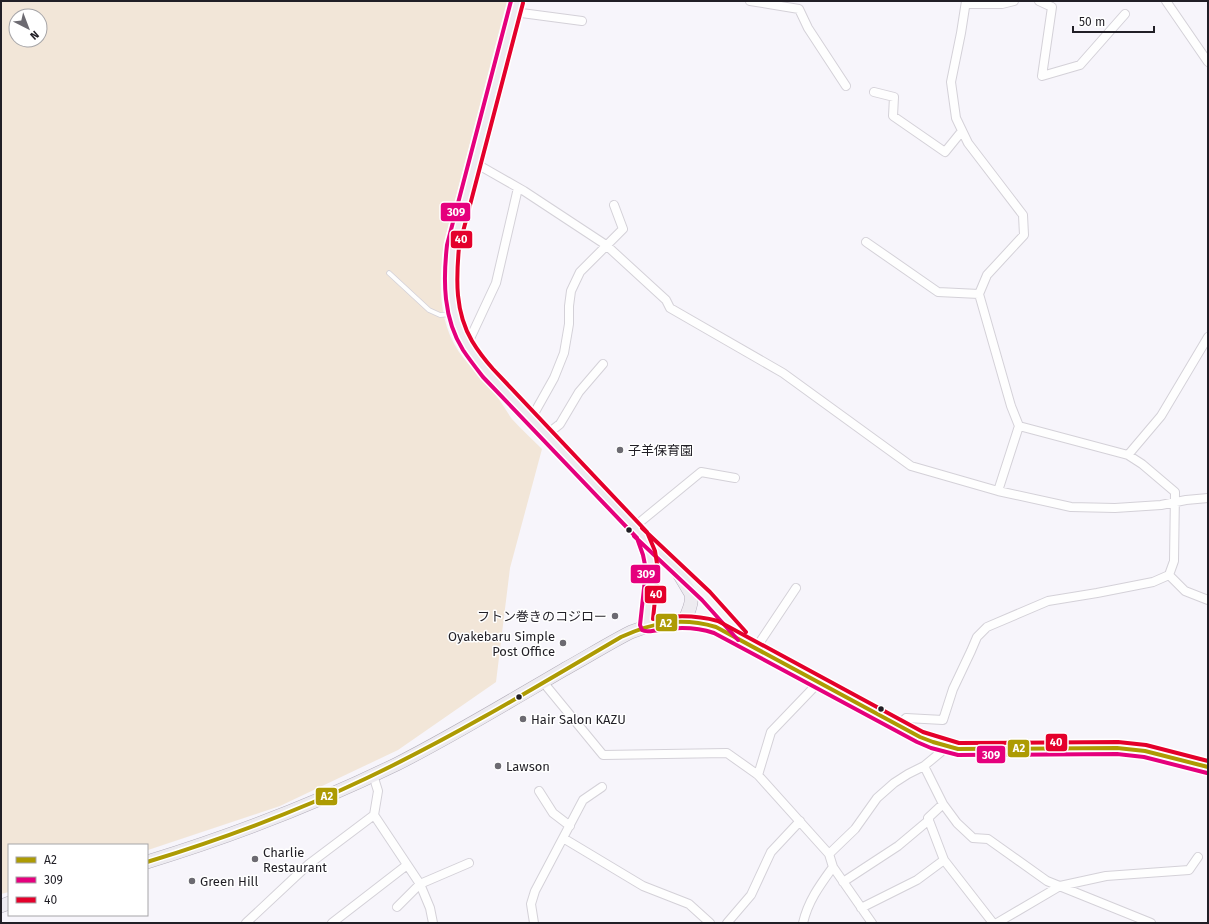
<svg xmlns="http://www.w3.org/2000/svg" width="1209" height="924" font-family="'Fira Sans','Noto Sans JP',sans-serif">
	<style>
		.green { fill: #f2e6d8; fill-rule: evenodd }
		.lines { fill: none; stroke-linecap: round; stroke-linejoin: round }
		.lane-casing { stroke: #d4d1d8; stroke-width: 5.5 }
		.street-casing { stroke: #d4d1d8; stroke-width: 10 }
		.secondary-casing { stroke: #d4d1d8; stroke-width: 14 }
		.primary-casing { stroke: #b3aeba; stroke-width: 14 }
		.lane { stroke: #fefefe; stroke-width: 4 }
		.street { stroke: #fefefe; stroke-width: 8 }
		.secondary { stroke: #f5f4f7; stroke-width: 12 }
		.primary { stroke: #edebf0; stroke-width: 13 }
		.bus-1-casing { stroke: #fff; stroke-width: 7 }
		.bus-2-casing { stroke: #fff; stroke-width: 7 }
		.bus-3-casing { stroke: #fff; stroke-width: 7 }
		.bus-1 { stroke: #ad9b03; stroke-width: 4 }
		.bus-2 { stroke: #e5007d; stroke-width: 4 }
		.bus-3 { stroke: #e4002b; stroke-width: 4 }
		.poi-dot { fill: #6c6a71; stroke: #fff; stroke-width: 1.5 }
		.bus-dot { fill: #211f26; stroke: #fff; stroke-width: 1.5 }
		.labels { text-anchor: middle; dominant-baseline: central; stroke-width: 3; stroke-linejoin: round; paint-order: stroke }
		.poi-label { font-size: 13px; fill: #211f26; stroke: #fff; text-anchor: start }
		.line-badge { stroke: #fff; stroke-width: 1.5 }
		.badge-label { font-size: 11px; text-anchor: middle; font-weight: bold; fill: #fff }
	</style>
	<rect width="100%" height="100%" fill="#f7f5fb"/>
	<path class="green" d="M 1,1 L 507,1 L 444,242 C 439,278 437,320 459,352 C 471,368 486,382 498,398 C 503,405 507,412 512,419 C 521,429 532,439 542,449 L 510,568 L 496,682 L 398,750 L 280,806 L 148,850 L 147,845 L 9,845 L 9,892 L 1,894 ZM 16,16 L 40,16 L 40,40 L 16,40 Z"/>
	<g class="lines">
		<defs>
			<path id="lane" d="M 389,273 L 429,310 L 440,315 L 452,314"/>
			<path id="street" d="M 750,1 L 799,9 L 808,28 L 846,86
				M 966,1 L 961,33 L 951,82 L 956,118 L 968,143 L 1023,215 L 1024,235 L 987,275 L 979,294 L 1011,406 L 1019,426 L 998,491
				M 1039,1 L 1052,7 L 1042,76 L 1080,65 L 1125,14
				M 1166,1 L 1208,62
				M 966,4 L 1002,4 L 1014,1
				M 514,12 L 582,21
				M 874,92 L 894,97 L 893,116 L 945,152 L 962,131
				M 475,163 L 524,191 L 606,245 L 666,300 L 670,308 L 783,373 L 911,466 L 998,491 L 1071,507 L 1115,508 L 1161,505 L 1186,500 L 1208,498
				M 866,242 L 938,292 L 979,294
				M 467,345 L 496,283 L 518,188
				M 531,419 L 554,378 L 564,353 L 569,324 L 569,306 L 571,291 L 580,272 L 623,229 L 614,205
				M 546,435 L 560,424 L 579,392 L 603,364
				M 1128,455 L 1161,416 L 1208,337
				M 634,527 L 701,472 L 735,478
				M 1169,575 L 1185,591 L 1208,600
				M 756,648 L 796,588
				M 543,682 L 603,755 L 727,753 L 758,775 L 829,854
				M 899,725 L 906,718 L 943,720 L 953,689 L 971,651 L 977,637 L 987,627 L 1048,601 L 1097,593 L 1153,582 L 1169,575 L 1174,561 L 1175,492 L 1142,464 L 1128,455 L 1019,426
				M 924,766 L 943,804 L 957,823 L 973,838 L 988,839 L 1047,881 L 1151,923
				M 758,775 L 771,732 L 819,682
				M 539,791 L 553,813 L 570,826
				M 943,804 L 928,818 L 944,860 L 993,923
				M 374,815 L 420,884 L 430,908 L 433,923
				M 563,838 L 643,886 L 689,904 L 710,923
				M 833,867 L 872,923
				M 843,882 L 898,846 L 929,820
				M 397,907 L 420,884 L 469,863
				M 861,908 L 917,880 L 944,860
				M 246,923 L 309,864 L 374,815 L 378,791 L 373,775
				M 332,923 L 407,865
				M 534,923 L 531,904 L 535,891 L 583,800 L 602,787
				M 727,923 L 751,895 L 771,852 L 800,821
				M 803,923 C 808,901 820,885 833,867 L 829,854 L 855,829 L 877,798 L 894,783 L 908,774 L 924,766 L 947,747
				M 997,923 L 1060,886 L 1106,876 L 1189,870 L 1198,857"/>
			<path id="secondary" d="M 681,573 L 713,603 L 743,638
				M 684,621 L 707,624 L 723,630 L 920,737 L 933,742 L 958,749 L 1117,748 L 1145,751 L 1208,767"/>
			<path id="primary" d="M 644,539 L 649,553 L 652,570 L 646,626
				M 147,862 C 232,836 317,803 397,764 C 454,735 510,701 565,669 C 587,657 609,643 631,632 C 648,625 665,621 684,621 C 688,613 693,603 691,594 L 675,567 L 642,535 L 488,373 C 481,364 473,355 467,345 C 449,315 449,280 453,246 L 517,1
				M 1,906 L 9,903"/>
		</defs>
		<use href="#lane" class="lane-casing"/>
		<use href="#street" class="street-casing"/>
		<use href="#secondary" class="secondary-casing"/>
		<use href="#primary" class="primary-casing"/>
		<use href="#lane" class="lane"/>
		<use href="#street" class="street"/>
		<use href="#secondary" class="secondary"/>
		<use href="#primary" class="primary"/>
		<defs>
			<path id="bus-1" d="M 147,862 C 222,839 296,812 367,778 C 455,736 538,686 621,637 C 654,622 681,617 716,627 L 920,737 L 933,742 L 958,749 L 1117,748 L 1145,751 L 1208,767"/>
			<path id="bus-2" d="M 511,1 L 447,245 C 443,281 443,318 463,350 C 469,359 476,368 483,377 L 637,538 L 643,555 L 646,570 L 640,625 L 642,630 C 647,633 654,630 660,630 C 678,627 696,627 714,633 L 917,742 L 931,748 L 958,755 L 1117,754 L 1144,757 L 1207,773
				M 634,536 L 702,600 L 738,640"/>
			<path id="bus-3" d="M 523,3 L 459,247 C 456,280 455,312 472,341 C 478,351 485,360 493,369 L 647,532 L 655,551 L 658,570 L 653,619 C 675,615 696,615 718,621 L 923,732 L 959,743 L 1118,742 L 1146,745 L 1208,761
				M 642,528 L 710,592 L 746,632"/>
		</defs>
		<use href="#bus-1" class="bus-1-casing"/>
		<use href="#bus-2" class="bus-2-casing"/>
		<use href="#bus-3" class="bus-3-casing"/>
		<use href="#bus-1" class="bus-1"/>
		<use href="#bus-2" class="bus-2"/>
		<use href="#bus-3" class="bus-3"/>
	</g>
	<g class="poi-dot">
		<circle cx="620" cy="450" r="4"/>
		<circle cx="615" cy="616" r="4"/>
		<circle cx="563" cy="643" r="4"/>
		<circle cx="523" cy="719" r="4"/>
		<circle cx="498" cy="766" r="4"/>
		<circle cx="255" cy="859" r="4"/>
		<circle cx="192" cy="881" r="4"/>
	</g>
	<g class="bus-dot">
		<circle cx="629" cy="530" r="3.5"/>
		<circle cx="519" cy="697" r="3.5"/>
		<circle cx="881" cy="709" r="3.5"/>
	</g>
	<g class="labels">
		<g class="poi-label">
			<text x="628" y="450">子羊保育園</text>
			<text x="607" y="616" text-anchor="end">フトン巻きのコジロー</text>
			<text x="555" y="636" text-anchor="end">Oyakebaru Simple<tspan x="555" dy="15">Post Office</tspan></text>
			<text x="531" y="719">Hair Salon KAZU</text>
			<text x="506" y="766">Lawson</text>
			<text x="263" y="852">Charlie<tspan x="263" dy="15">Restaurant</tspan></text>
			<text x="200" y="881">Green Hill</text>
		</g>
	</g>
	<g class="line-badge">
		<rect x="440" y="202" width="31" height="20" rx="4" fill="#e5007d"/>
		<rect x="450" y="230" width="23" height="19" rx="4" fill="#e4002b"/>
		<rect x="630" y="564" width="31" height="20" rx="4" fill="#e5007d"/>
		<rect x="644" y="585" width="23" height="19" rx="4" fill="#e4002b"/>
		<rect x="655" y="613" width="23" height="19" rx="4" fill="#ad9b03"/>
		<rect x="1045" y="733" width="23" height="19" rx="4" fill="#e4002b"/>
		<rect x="1007" y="739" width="23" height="19" rx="4" fill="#ad9b03"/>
		<rect x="976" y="745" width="30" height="19" rx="4" fill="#e5007d"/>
		<rect x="315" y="787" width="23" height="19" rx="4" fill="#ad9b03"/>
	</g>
	<g class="badge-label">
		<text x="456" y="216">309</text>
		<text x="461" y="243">40</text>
		<text x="646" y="578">309</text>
		<text x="656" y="598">40</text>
		<text x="666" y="627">A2</text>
		<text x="1056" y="746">40</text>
		<text x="1019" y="752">A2</text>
		<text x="991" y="759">309</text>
		<text x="327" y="800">A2</text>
	</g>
	<rect width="1209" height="924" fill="none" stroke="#211f26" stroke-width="4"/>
	<rect x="8" y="844" width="140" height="72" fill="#ffffff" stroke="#a6a5a8"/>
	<rect x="16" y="857" width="20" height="6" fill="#ad9b03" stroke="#a6a5a8"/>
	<text x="44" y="864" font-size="12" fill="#211f26">A2</text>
	<rect x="16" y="877" width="20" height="6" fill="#e5007d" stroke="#a6a5a8"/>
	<text x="44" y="884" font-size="12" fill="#211f26">309</text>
	<rect x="16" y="897" width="20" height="6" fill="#e4002b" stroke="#a6a5a8"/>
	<text x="44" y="904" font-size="12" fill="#211f26">40</text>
	<g transform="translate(28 28) rotate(138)"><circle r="19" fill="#ffffff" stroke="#a6a5a8"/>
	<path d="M0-3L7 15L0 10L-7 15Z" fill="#6c6a71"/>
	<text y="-6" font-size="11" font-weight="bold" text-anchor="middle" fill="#211f26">N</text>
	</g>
	<path d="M1073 26v6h81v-6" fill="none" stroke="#211f26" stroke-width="2"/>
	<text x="1079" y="26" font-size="12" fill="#211f26" stroke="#ffffff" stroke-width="3" paint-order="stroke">50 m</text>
</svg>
